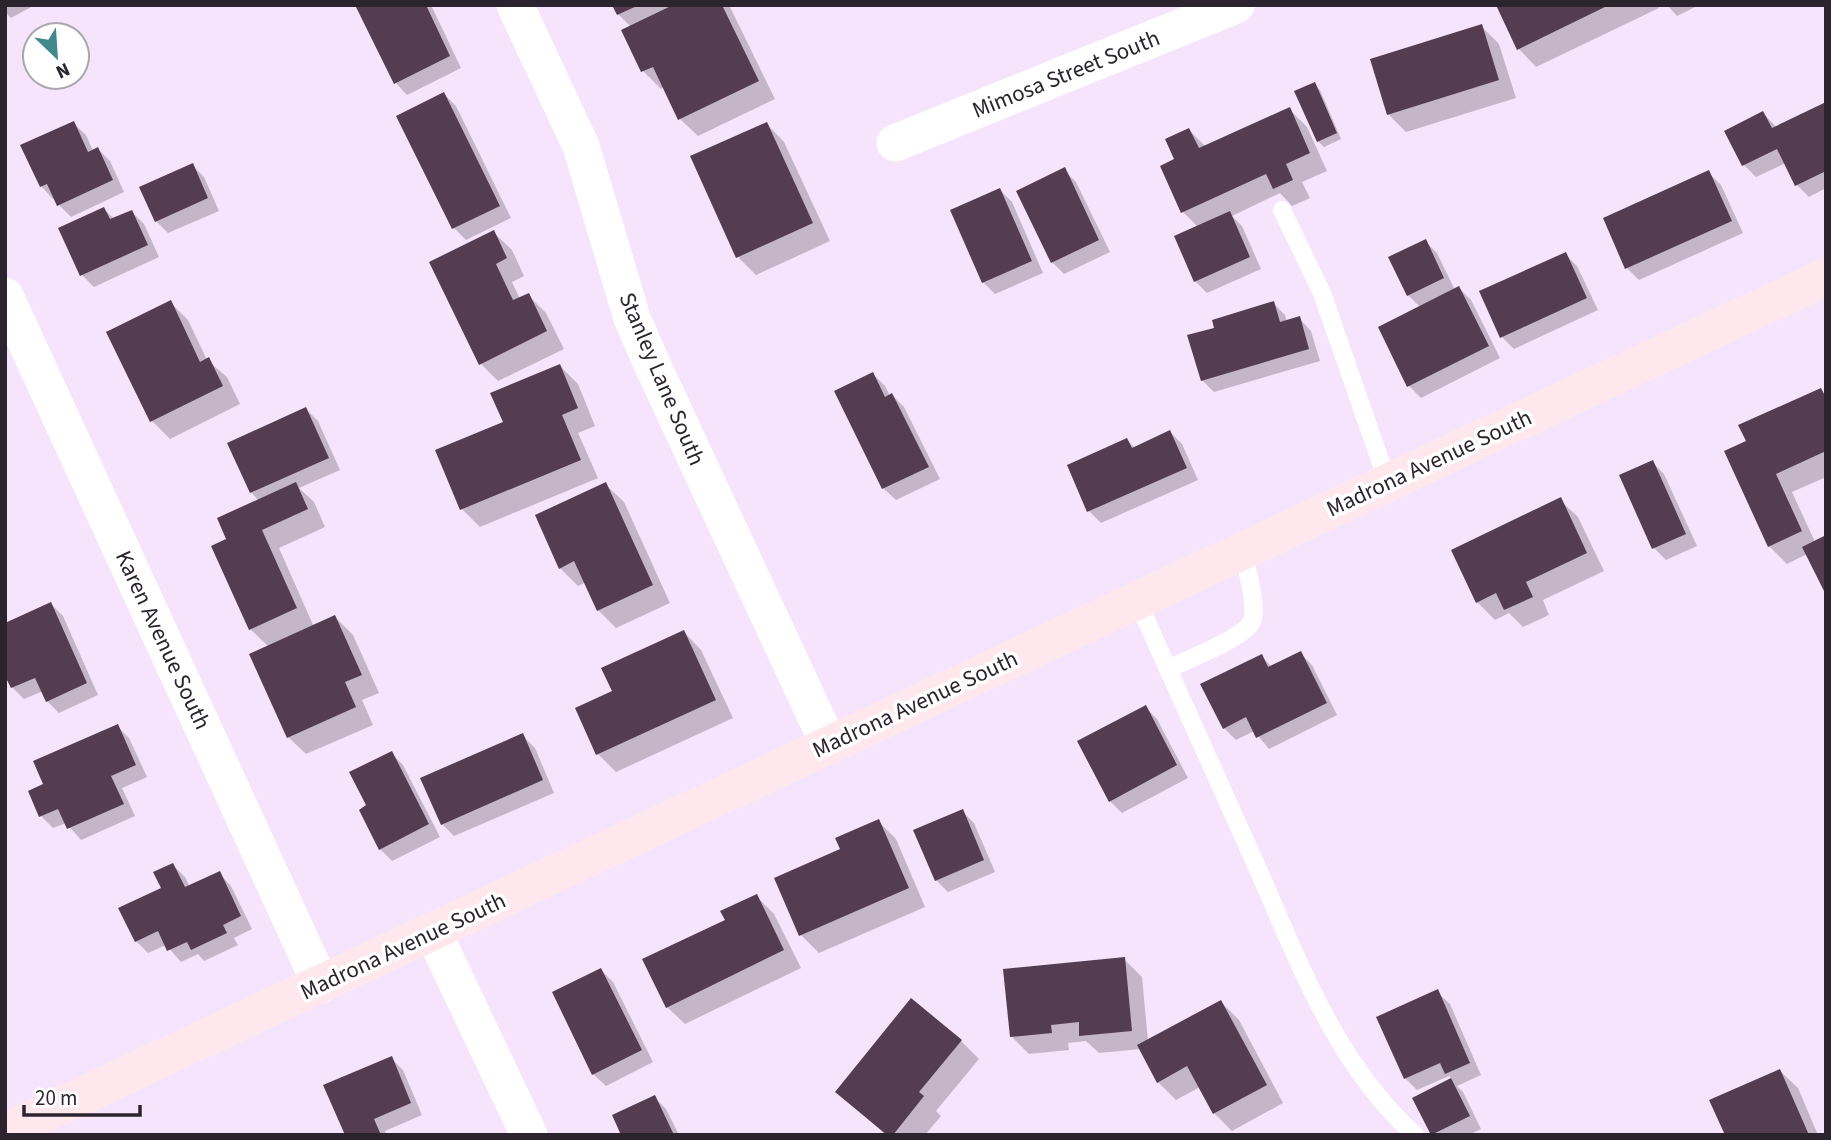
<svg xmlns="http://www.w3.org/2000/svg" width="1831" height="1140" font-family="'Source Sans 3',sans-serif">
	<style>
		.shadow { fill: #0003 }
		.building { fill: #543d51 }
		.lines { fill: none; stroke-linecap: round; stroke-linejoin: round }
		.lane { stroke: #fff; stroke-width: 18 }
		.street { stroke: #fff; stroke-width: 37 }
		.secondary { stroke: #fee8ed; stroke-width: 38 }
		.labels { text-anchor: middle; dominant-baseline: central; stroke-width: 7; stroke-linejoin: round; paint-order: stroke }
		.street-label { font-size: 23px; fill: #2b232e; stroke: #fff }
	</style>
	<rect width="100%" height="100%" fill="#f5e4fb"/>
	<path class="shadow" d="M 5,5 L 35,5 L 11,18 L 5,12 Z
		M 357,5 L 431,5 L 461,68 L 407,95 L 395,82 Z
		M 614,5 L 729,5 L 775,99 L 698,136 L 680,119 L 664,87 L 661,89 L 643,71 L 631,27 L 618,14 Z
		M 1500,5 L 1657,5 L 1659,8 L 1536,67 L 1519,49 Z
		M 1667,5 L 1699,5 L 1677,16 Z
		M 1481,26 L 1499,44 L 1516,98 L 1406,132 L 1388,114 Z
		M 1314,84 L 1320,90 L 1341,139 L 1324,147 L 1318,141 Z
		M 444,94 L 456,106 L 511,218 L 466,240 L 454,228 Z
		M 1826,104 L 1826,188 L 1809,197 L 1797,185 L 1786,163 L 1756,177 L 1744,165 L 1727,131 L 1763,113 L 1777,128 Z
		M 1289,109 L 1307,127 L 1327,171 L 1302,182 L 1310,198 L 1292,206 L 1280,193 L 1232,216 L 1242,226 L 1261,269 L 1207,293 L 1195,281 L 1198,227 L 1183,212 L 1176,160 L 1189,130 L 1206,147 Z
		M 73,123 L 86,135 L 93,151 L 98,149 L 110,161 L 124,192 L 71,217 L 59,205 L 55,198 L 53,199 L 41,186 Z
		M 767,124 L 784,142 L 830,241 L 756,275 L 738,257 Z
		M 192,165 L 204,177 L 219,211 L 168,233 L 156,221 Z
		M 1064,170 L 1076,182 L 1110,252 L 1064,274 L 1052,262 Z
		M 1709,173 L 1721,185 L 1743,233 L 1639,280 L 1627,268 Z
		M 1000,190 L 1012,202 L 1043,273 L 995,294 L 983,282 Z
		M 104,209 L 114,219 L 132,212 L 144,224 L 159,257 L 94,287 L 82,275 Z
		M 494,233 L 512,250 L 524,276 L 512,282 L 520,299 L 528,295 L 546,313 L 564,349 L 498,381 L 480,363 Z
		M 1425,241 L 1437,253 L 1455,290 L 1459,288 L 1471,300 L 1500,358 L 1421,398 L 1409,386 L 1421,308 L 1408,295 Z
		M 1565,254 L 1577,266 L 1598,310 L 1514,349 L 1502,337 Z
		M 170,302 L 188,320 L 207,360 L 227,377 L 240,404 L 170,439 L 152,421 Z
		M 1273,303 L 1285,315 L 1287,322 L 1299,318 L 1311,331 L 1320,361 L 1214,392 L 1202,380 L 1217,329 Z
		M 560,366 L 578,384 L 595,426 L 578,433 L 598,478 L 480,527 L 462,509 L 505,423 Z
		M 873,374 L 885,386 L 890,396 L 892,395 L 904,407 L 940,479 L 896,500 L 883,488 Z
		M 1821,390 L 1826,395 L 1826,477 L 1792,492 L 1815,542 L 1807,554 L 1787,564 L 1769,546 L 1748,442 Z
		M 306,409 L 318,421 L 340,470 L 299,488 L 314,502 L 325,527 L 279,548 L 314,627 L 335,617 L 353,635 L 379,693 L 362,700 L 373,725 L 306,754 L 288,737 L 269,647 L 250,629 L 228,540 L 259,501 L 251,492 Z
		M 1170,432 L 1182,444 L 1198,480 L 1101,523 L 1089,511 L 1127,440 L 1135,448 Z
		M 1652,462 L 1664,474 L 1697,546 L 1666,560 L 1654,548 Z
		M 606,485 L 624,502 L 670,603 L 616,628 L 598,610 L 586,582 L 578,586 L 560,568 Z
		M 1560,500 L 1578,517 L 1604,571 L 1543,600 L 1549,615 L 1523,627 L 1509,613 L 1495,620 L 1477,602 L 1453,551 Z
		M 51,604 L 63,616 L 98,695 L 59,713 L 47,701 L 43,691 L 24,699 L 12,687 Z
		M 684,632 L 701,650 L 733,718 L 616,772 L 598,754 L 614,692 Z
		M 1300,653 L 1312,665 L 1337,715 L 1269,749 L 1254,731 L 1236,740 L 1224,728 L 1261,656 L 1272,667 Z
		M 1145,707 L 1157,719 L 1188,778 L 1122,813 L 1110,801 Z
		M 117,726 L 129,738 L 147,777 L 122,788 L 135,816 L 81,840 L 66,823 L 53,828 L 41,816 L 30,792 L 46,785 Z
		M 523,736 L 535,748 L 554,793 L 454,836 L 442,824 Z
		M 391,753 L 403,765 L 440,837 L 392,861 L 380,849 L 368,806 Z
		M 962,811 L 974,823 L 995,872 L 948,892 L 936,880 Z
		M 878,821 L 896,839 L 925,907 L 819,953 L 801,935 Z
		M 173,865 L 185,877 L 190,887 L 219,873 L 231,886 L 252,929 L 234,938 L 238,945 L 204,961 L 198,954 L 181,962 L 166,945 L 148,953 L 136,941 Z
		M 756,896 L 774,914 L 801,968 L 685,1024 L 667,1007 L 727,921 Z
		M 1124,959 L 1142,977 L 1148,1041 L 1221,1002 L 1239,1020 L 1283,1103 L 1232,1131 L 1214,1113 L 1200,1087 L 1176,1100 L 1158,1082 L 1141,1049 L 1099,1053 L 1086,1041 L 1068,1043 L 1069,1050 L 1029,1054 L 1011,1036 Z
		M 601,970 L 613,982 L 653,1062 L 606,1086 L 593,1074 Z
		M 1437,992 L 1450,1004 L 1481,1075 L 1457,1086 L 1463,1092 L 1481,1129 L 1469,1135 L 1433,1135 L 1415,1098 L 1452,1079 L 1449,1076 L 1417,1090 L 1405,1078 Z
		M 961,1041 L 979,1059 L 936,1111 L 941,1116 L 925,1135 L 886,1135 L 838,1092 Z
		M 391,1058 L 403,1070 L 422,1115 L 385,1131 L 387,1135 L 347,1135 Z
		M 1780,1071 L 1798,1088 L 1818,1135 L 1727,1135 Z
		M 654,1097 L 666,1109 L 679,1135 L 623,1135 Z"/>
	<path class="building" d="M 355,5 L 426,5 L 450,56 L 394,84 Z
		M 612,5 L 639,5 L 617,15 Z
		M 673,5 L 722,5 L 759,81 L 678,120 L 653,67 L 641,72 L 621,30 Z
		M 1496,5 L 1609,5 L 1517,50 Z
		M 1482,24 L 1499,80 L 1387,115 L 1370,59 Z
		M 1315,82 L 1337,133 L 1317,142 L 1294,91 Z
		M 444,92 L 500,206 L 452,229 L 396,116 Z
		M 1826,102 L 1826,171 L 1795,186 L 1777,149 L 1742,166 L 1724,131 L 1763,111 L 1772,128 Z
		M 1290,107 L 1310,153 L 1286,164 L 1293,180 L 1273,189 L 1266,174 L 1181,213 L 1160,166 L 1174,159 L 1165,139 L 1189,128 L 1199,148 Z
		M 74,121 L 88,152 L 98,147 L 113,180 L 57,206 L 47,184 L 40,187 L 20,145 Z
		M 767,122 L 813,223 L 736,258 L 690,156 Z
		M 193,163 L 208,198 L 155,222 L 139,187 Z
		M 1065,167 L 1099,240 L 1051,263 L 1016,191 Z
		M 1709,170 L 1732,221 L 1625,269 L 1603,218 Z
		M 1000,188 L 1032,261 L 982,283 L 950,210 Z
		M 104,207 L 110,219 L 132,210 L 148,245 L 80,276 L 58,228 Z
		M 1230,211 L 1250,257 L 1194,282 L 1174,236 Z
		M 494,230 L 507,258 L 496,264 L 513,300 L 529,293 L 547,331 L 479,365 L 429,262 Z
		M 1426,239 L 1444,278 L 1407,296 L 1388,257 Z
		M 1566,252 L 1587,298 L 1500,338 L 1479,291 Z
		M 1459,286 L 1489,346 L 1407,387 L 1378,327 Z
		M 171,300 L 200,362 L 209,357 L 223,386 L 150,422 L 106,332 Z
		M 1274,301 L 1280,322 L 1300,316 L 1309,349 L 1201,381 L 1187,335 L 1214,328 L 1212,320 Z
		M 560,364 L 578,408 L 562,415 L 581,460 L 460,510 L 435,450 L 503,422 L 490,393 Z
		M 873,372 L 885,397 L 892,393 L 929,467 L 882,489 L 834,391 Z
		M 1821,388 L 1826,398 L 1826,451 L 1776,474 L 1802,531 L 1768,547 L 1724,451 L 1746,441 L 1738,425 Z
		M 306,407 L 329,458 L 250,493 L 227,443 Z
		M 1170,430 L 1187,468 L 1087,512 L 1067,465 L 1127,438 L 1132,448 Z
		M 1653,460 L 1686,534 L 1652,549 L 1619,475 Z
		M 296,482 L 308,509 L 262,530 L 297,608 L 249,630 L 211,546 L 226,539 L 217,518 Z
		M 606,482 L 653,585 L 597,611 L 574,561 L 559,569 L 535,515 Z
		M 1561,497 L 1587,553 L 1526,582 L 1533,597 L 1504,610 L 1496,593 L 1476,603 L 1451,550 Z
		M 1826,535 L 1826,595 L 1802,547 Z
		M 51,602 L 87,683 L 46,702 L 35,678 L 11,688 L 5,676 L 5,623 Z
		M 335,615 L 362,675 L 345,682 L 356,707 L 287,738 L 249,654 Z
		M 684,630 L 716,700 L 596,755 L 575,708 L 612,691 L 601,668 Z
		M 1301,651 L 1327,703 L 1256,738 L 1246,717 L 1223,729 L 1200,684 L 1262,654 L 1268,667 Z
		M 1146,705 L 1177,765 L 1109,802 L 1077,741 Z
		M 118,724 L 136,765 L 111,776 L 124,804 L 67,829 L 58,809 L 39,817 L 28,791 L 43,784 L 33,761 Z
		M 523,733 L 543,780 L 441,825 L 420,778 Z
		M 392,751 L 429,824 L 379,850 L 359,810 L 366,805 L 349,772 Z
		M 963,809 L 984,860 L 935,881 L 913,830 Z
		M 879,819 L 909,888 L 799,936 L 774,878 L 840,849 L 835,838 Z
		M 173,863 L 185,887 L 220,871 L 241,916 L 223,925 L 227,933 L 191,950 L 187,942 L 167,951 L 158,931 L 135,942 L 118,908 L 161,888 L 153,872 Z
		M 757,894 L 784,950 L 666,1008 L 642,959 L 725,920 L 720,911 Z
		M 1125,957 L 1132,1031 L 1079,1036 L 1079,1022 L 1051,1025 L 1052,1033 L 1010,1037 L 1003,969 Z
		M 601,968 L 642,1050 L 592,1075 L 552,992 Z
		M 1438,989 L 1470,1063 L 1445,1074 L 1440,1063 L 1404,1079 L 1376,1017 Z
		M 911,998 L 962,1040 L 919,1092 L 924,1096 L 893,1135 L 887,1135 L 835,1092 Z
		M 1221,1000 L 1267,1085 L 1213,1114 L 1187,1066 L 1157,1083 L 1137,1045 Z
		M 392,1056 L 411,1103 L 374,1119 L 381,1135 L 345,1135 L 323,1085 Z
		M 1780,1069 L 1809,1135 L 1725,1135 L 1709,1100 Z
		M 1451,1078 L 1470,1116 L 1431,1135 L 1412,1098 Z
		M 655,1095 L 674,1135 L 621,1135 L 612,1115 Z"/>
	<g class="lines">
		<path class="lane" d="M 1282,210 L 1322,293 L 1388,483
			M 1137,600 C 1177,689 1217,778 1257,867 C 1298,960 1336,1065 1415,1135
			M 1168,669 C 1186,660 1245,638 1252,621 C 1258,605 1246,568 1243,551"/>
		<path class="street" d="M 515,5 L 581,146 L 632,318 L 651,362 L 829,745
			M 895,143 L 1236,5
			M 5,296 L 321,985
			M 433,932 L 529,1135"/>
		<path class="secondary" d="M 5,1132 L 1826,277"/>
	</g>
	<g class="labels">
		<g class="street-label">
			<text transform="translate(1066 74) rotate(-22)">Mimosa Street South</text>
			<text transform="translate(662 379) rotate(67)">Stanley Lane South</text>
			<text transform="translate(1429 463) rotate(-25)">Madrona Avenue South</text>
			<text transform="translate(163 640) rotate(65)">Karen Avenue South</text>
			<text transform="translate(915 704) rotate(-25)">Madrona Avenue South</text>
			<text transform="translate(403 946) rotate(-25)">Madrona Avenue South</text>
		</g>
	</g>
	<rect width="1831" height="1140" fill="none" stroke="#2b232e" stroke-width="14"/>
	<g transform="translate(56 56) rotate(155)"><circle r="33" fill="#ffffff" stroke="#aaa7ab" stroke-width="2"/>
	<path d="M0-5L12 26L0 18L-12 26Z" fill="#41898d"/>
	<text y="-10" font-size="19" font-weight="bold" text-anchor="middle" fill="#2b232e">N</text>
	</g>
	<path d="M24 1105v10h116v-10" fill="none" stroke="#2b232e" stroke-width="3.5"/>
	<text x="35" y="1105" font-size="21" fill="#2b232e" stroke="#ffffff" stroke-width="5" paint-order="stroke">20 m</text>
</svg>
